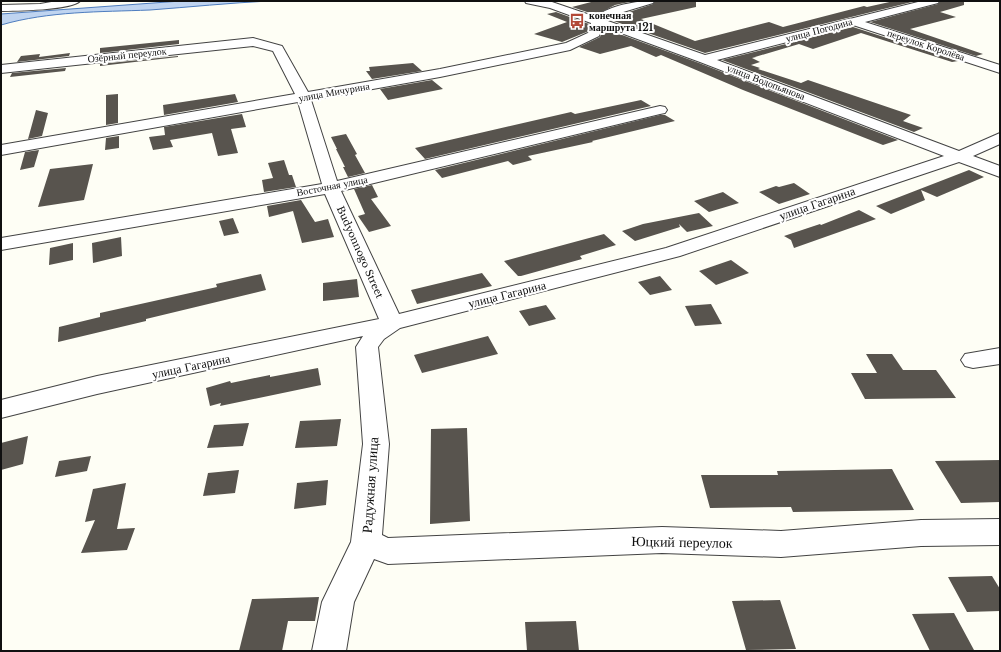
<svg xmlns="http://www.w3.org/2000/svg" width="1001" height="652" font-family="'Libre Baskerville',serif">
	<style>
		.water { fill: #bfd4f0; stroke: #4e7dbf }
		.building { fill: #58544e }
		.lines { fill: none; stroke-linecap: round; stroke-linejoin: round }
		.minor-casing { stroke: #434343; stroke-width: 2 }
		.minor { fill: #fff; fill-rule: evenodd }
		.labels { text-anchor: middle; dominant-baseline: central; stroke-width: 4; stroke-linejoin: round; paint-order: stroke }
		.far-poi-label { font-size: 10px; font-weight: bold; fill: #101010; stroke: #fff; text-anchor: start }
		.far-street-label { font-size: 10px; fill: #101010; stroke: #fff }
		.street-label { font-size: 12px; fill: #101010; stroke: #fff }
		.near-street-label { font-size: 14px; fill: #101010; stroke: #fff }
	</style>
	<rect width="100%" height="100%" fill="#fefef5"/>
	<path class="water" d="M 181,1 L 269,1 C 229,3 190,7 150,10 C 100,12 49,11 1,25 L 1,14 Z"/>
	<path class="building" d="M 595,1 L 634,1 L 615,5 L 596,15 L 572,7 Z
		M 655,1 L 696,1 L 696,7 L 641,19 L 695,41 L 769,22 L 783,27 L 864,6 L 867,7 L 894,1 L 916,1 L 705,53 L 608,19 L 653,4 Z
		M 940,1 L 964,1 L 964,5 L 940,12 L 956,17 L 910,29 L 983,54 L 976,56 L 870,22 L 938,4 Z
		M 556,12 L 589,24 L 589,31 L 562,42 L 534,34 L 567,22 L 547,14 Z
		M 853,27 L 958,61 L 952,62 L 861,33 L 813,49 L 799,44 L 755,57 L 756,57 L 752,58 L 760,62 L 751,65 L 760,68 L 758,69 L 801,83 L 808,80 L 911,115 L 903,121 L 923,128 L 914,132 L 722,60 Z
		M 603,28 L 699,63 L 898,140 L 883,145 L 743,90 L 661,55 L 656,57 L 631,46 L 600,54 L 579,47 L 600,37 Z
		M 179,40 L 179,44 L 100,53 L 100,48 Z
		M 70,53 L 69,56 L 17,62 L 21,56 L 40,54 L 39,57 Z
		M 178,56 L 178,57 L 100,66 L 100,64 Z
		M 413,63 L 422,71 L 372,79 L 366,71 L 370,71 L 369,67 Z
		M 66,68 L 65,71 L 10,77 L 12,73 Z
		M 432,80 L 443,89 L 388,100 L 380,89 Z
		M 118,94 L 118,123 L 106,125 L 106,95 Z
		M 235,94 L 238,102 L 164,115 L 163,105 Z
		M 641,100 L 651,106 L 425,159 L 415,148 L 571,112 L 575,114 Z
		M 36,110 L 48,113 L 42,136 L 28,139 Z
		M 242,114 L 246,127 L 231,129 L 238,153 L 218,156 L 212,133 L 170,140 L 173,147 L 153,150 L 149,137 L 165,135 L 164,127 Z
		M 660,115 L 665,115 L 675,121 L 592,141 L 593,142 L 528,156 L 532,160 L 513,165 L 508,161 L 442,178 L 435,170 Z
		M 346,134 L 357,154 L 355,155 L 365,173 L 348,177 L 343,167 L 345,167 L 336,149 L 337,149 L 331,137 Z
		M 119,136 L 119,148 L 105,150 L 106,138 Z
		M 39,150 L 34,167 L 20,170 L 25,152 Z
		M 284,160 L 289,175 L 292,175 L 296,187 L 264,192 L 262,180 L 273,178 L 268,163 Z
		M 93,164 L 84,200 L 38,207 L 50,169 Z
		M 969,170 L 984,177 L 937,197 L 921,190 L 925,200 L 891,214 L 876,206 Z
		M 794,183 L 810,194 L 779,204 L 759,192 L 776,186 L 779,187 Z
		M 372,185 L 378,197 L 371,199 L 391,226 L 369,232 L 358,216 L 365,214 L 354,189 Z
		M 723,192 L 739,203 L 709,212 L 694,201 Z
		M 301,200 L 315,222 L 328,219 L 334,237 L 302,243 L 293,211 L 269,217 L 267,206 Z
		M 859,210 L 876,219 L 794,248 L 791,240 L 784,236 L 820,224 L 821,225 Z
		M 699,213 L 713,226 L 687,232 L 679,224 L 680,227 L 635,241 L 622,231 L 643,224 Z
		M 233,218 L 239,233 L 224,236 L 219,221 Z
		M 604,234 L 616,245 L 580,256 L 582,259 L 521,276 L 518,276 L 504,261 Z
		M 121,237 L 122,256 L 93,263 L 92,243 Z
		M 73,243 L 73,260 L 49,265 L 50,248 Z
		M 731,260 L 749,273 L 716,285 L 699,271 Z
		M 482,273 L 492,286 L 417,304 L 411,290 Z
		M 261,274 L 266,290 L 146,319 L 146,321 L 58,342 L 59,327 L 100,317 L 100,313 L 217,287 L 216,284 Z
		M 660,276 L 672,290 L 650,295 L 638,282 Z
		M 357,279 L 359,297 L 323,301 L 323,283 Z
		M 711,304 L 722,324 L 695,326 L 685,306 Z
		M 546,305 L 556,319 L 529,326 L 519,311 Z
		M 488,336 L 498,354 L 422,373 L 414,355 Z
		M 866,354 L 892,354 L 903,370 L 936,370 L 956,398 L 865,399 L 851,373 L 877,373 Z
		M 318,368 L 321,385 L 220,406 L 221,403 L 210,406 L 206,388 L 230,381 L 231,383 L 270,375 L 270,377 Z
		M 341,419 L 337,446 L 295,448 L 300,421 Z
		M 249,423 L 243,446 L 207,448 L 214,425 Z
		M 467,428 L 470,521 L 430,524 L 431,429 Z
		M 28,436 L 23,464 L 1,470 L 1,443 Z
		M 91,456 L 87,471 L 55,477 L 59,461 Z
		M 1000,460 L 1000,502 L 961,503 L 935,461 Z
		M 892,469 L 914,510 L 793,512 L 791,507 L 710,508 L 701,475 L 778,475 L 777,471 Z
		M 239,470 L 235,493 L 203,496 L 208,473 Z
		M 328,480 L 326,505 L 294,509 L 297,483 Z
		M 126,483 L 117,529 L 135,528 L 127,550 L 81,553 L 95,520 L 85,522 L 93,489 Z
		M 992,576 L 1000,589 L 1000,611 L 967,612 L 948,577 Z
		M 319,597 L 315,621 L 288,621 L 282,651 L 239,651 L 252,599 Z
		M 780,600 L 796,649 L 746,650 L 732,601 Z
		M 954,613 L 974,650 L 930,651 L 912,614 Z
		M 576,621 L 579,651 L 527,651 L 525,622 Z"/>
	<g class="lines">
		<defs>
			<path id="minor" d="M 57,1 L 80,1 C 72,10 15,11 1,11 L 1,5 L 40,4 Z
				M 525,1 L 552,2 L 596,17 C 610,5 636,1 654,1 L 653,3 L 610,16 L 605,20 L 705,55 L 922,1 L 939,1 L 938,3 L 865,22 L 1000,65 L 1000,73 L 853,25 L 717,60 L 959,151 L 1000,133 L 1000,144 L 973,156 L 1000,166 L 1000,177 L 959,162 L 680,256 L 400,328 L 384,339 L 378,347 L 389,444 L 382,535 L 388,538 L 662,527 L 781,531 L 921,520 L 1000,519 L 1000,545 L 921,546 L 781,557 L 662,553 L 388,564 L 374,559 L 354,602 L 346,651 L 312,651 L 322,602 L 351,542 L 363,444 L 356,347 L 363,336 L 97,394 L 1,418 L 1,400 L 97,376 L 379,319 L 325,194 L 1,250 L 1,238 L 322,184 L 298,102 L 1,155 L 1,145 L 295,94 L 273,51 L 253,46 L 1,73 L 1,65 L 253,38 L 282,46 L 308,92 L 440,69 L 566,43 L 590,32 L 591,23 L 550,8 L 526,3 ZM 602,26 L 700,62 L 944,156 L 666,248 L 399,314 L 341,191 L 660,114 L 665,113 L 667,110 L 665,107 L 660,106 L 337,181 L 311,100 L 440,77 L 570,50 L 599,36 Z
				M 1000,348 L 1000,364 L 973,368 L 965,366 L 961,360 L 965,354 Z"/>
		</defs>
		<use href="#minor" class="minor-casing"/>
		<use href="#minor" class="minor"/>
	</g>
	<defs>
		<symbol id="bus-bare" viewBox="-9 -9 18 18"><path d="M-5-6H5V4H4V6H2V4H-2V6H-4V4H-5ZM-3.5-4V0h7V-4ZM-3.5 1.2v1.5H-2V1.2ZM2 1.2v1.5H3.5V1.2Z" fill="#b24837" stroke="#fff" stroke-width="2.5" paint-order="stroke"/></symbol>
	</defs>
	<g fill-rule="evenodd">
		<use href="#bus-bare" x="566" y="10" width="22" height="22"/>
	</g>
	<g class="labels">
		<g class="far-poi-label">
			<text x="589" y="15">конечная<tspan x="589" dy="12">маршрута 121</tspan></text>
		</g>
		<g class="far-street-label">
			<text transform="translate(819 30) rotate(-15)">улица Погодина</text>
			<text transform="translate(926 45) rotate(18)">переулок Королёва</text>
			<text transform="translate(127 55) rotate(-6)">Озёрный переулок</text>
			<text transform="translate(766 82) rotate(21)">улица Водопьянова</text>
			<text transform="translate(334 92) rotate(-10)">улица Мичурина</text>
			<text transform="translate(332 186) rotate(-11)">Восточная улица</text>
			<text transform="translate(360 252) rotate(66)">Budyonnogo Street</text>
		</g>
		<g class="street-label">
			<text transform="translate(817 203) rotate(-19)">улица Гагарина</text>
			<text transform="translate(507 294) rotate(-14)">улица Гагарина</text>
			<text transform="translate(191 366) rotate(-12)">улица Гагарина</text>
		</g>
		<g class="near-street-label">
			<text transform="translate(370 485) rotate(-86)">Радужная улица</text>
			<text transform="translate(682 542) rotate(1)">Юцкий переулок</text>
		</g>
	</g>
	<rect width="1001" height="652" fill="none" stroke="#101010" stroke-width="4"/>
</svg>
